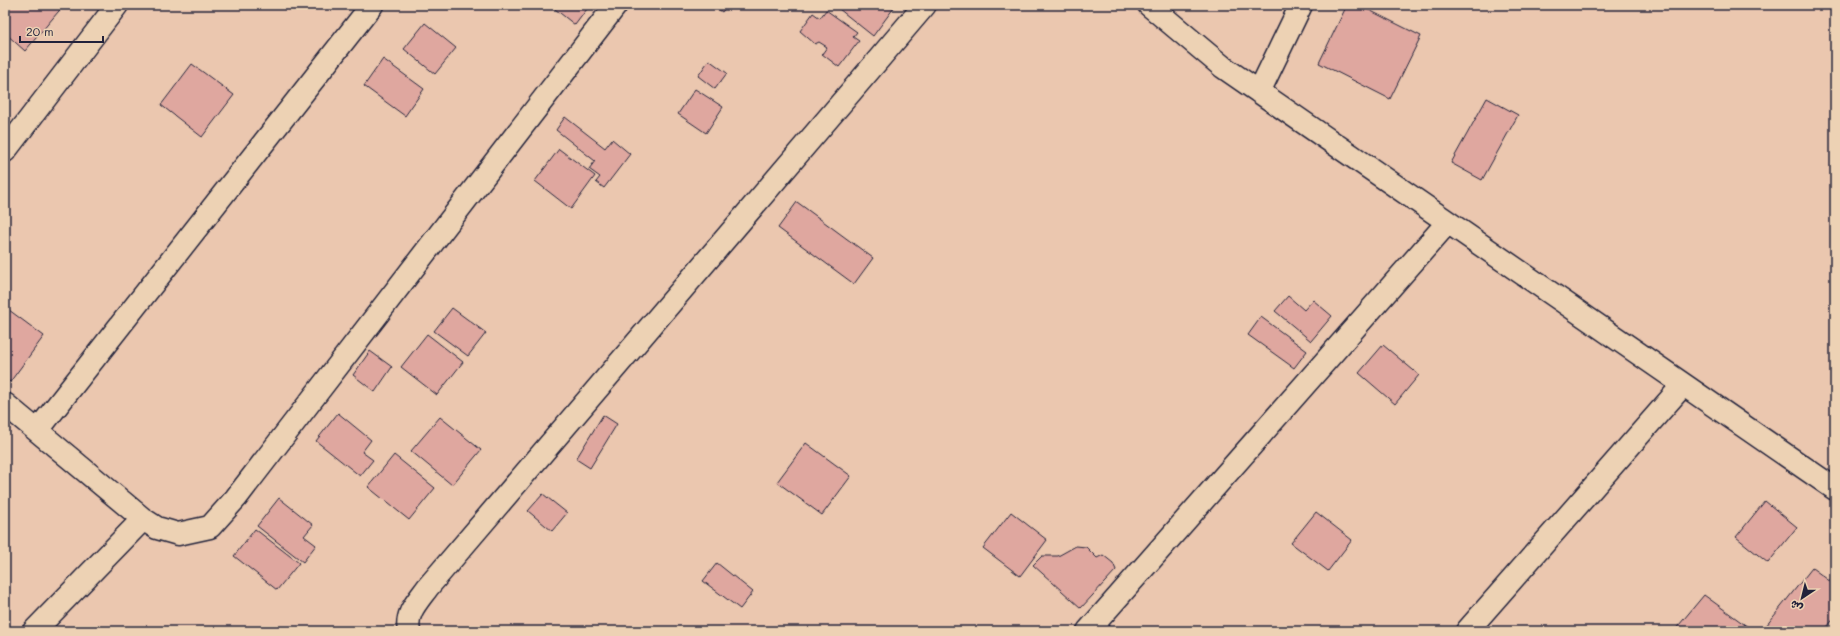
<svg xmlns="http://www.w3.org/2000/svg" width="1840" height="636" font-family="Mali,'Playpen Sans Arabic',sans-serif">
	<style>
		.building { fill: #dfa79f; stroke: #22223b }
		.lines { fill: none; stroke-linecap: round; stroke-linejoin: round }
		.minor-casing { stroke: #22223b; stroke-width: 25 }
		.minor { stroke: #edd2b4; stroke-width: 22 }
	</style>
	<rect width="100%" height="100%" fill="#ebc7af"/>
	<filter id="ink" filterUnits="userSpaceOnUse"><feTurbulence type="fractalNoise" baseFrequency=".025" numOctaves="2"/><feDisplacementMap in="SourceGraphic" scale="8" xChannelSelector="R" yChannelSelector="G"/><feConvolveMatrix kernelMatrix="1 2 1 2 8 2 1 2 1" color-interpolation-filters="sRGB"/></filter>
	<g filter="url(#ink)">
		<path class="building" d="M 5,5 L 64,5 L 25,51 L 5,33 Z
			M 550,5 L 590,5 L 575,25 Z
			M 713,5 L 728,5 L 722,12 Z
			M 834,5 L 896,5 L 873,36 Z
			M 1347,5 L 1359,5 L 1421,36 L 1390,99 L 1319,63 Z
			M 826,10 L 857,32 L 853,37 L 859,41 L 839,67 L 822,54 L 827,47 L 819,42 L 815,44 L 800,31 L 813,13 L 820,18 Z
			M 425,23 L 456,48 L 435,74 L 404,49 Z
			M 383,59 L 424,89 L 405,116 L 364,86 Z
			M 709,60 L 727,73 L 715,89 L 698,76 Z
			M 192,64 L 234,95 L 202,137 L 161,105 Z
			M 695,89 L 723,107 L 706,133 L 678,114 Z
			M 1487,98 L 1518,115 L 1482,180 L 1451,163 Z
			M 565,117 L 605,148 L 612,139 L 630,154 L 604,188 L 596,182 L 600,177 L 589,169 L 595,161 L 556,130 Z
			M 559,149 L 595,176 L 571,209 L 535,181 Z
			M 797,202 L 873,258 L 854,284 L 778,228 Z
			M 1288,296 L 1304,310 L 1313,300 L 1332,316 L 1311,341 L 1275,311 Z
			M 5,307 L 44,336 L 10,382 L 5,378 Z
			M 452,308 L 486,333 L 468,356 L 434,331 Z
			M 1261,317 L 1307,351 L 1294,368 L 1248,335 Z
			M 427,334 L 463,362 L 437,395 L 401,367 Z
			M 1383,345 L 1419,375 L 1395,404 L 1359,373 Z
			M 370,351 L 392,367 L 375,392 L 353,375 Z
			M 338,413 L 371,440 L 362,452 L 373,460 L 360,476 L 316,441 Z
			M 603,415 L 617,424 L 590,468 L 576,459 Z
			M 440,417 L 481,450 L 452,485 L 411,451 Z
			M 806,443 L 851,476 L 822,515 L 777,482 Z
			M 394,455 L 435,488 L 409,520 L 368,487 Z
			M 543,494 L 567,513 L 552,531 L 528,511 Z
			M 279,498 L 313,525 L 304,536 L 316,545 L 303,562 L 257,526 Z
			M 1765,501 L 1797,527 L 1768,563 L 1736,537 Z
			M 1011,512 L 1047,540 L 1020,576 L 983,548 Z
			M 1316,512 L 1352,540 L 1328,571 L 1291,543 Z
			M 255,529 L 299,563 L 277,590 L 234,556 Z
			M 1076,546 L 1086,547 L 1097,558 L 1103,555 L 1113,563 L 1116,570 L 1081,608 L 1033,565 L 1042,556 L 1058,556 Z
			M 717,563 L 753,592 L 740,609 L 703,581 Z
			M 1812,568 L 1835,585 L 1835,617 L 1824,631 L 1762,631 Z
			M 1704,595 L 1748,627 L 1745,631 L 1674,631 Z"/>
		<g class="lines">
			<defs>
				<path id="minor" d="M 1149,5 L 1223,67 L 1835,489
					M 1259,92 L 1301,5
					M 5,151 L 117,5
					M 5,404 L 143,519 L 157,528 L 178,534 L 210,527 L 236,498 L 616,5
					M 38,430 L 372,5
					M 34,631 L 143,519
					M 409,631 C 405,613 418,601 428,587 L 925,5
					M 1088,631 L 1448,222
					M 1467,631 L 1683,385"/>
			</defs>
			<use href="#minor" class="minor-casing"/>
			<use href="#minor" class="minor"/>
		</g>
	</g>
	<rect width="1840" height="636" fill="none" stroke="#edd2b4" stroke-width="20"/>
	<rect x="10" y="10" width="1820" height="616" fill="none" stroke="#22223b" stroke-width="1.5" filter="url(#ink)"/>
	<g transform="translate(1802 598) rotate(215)" stroke="#edd2b4" stroke-width="3" paint-order="stroke">
	<path d="M0-3L7 15L0 10L-7 15Z" fill="#22223b"/>
	<text y="-6" font-size="11" font-weight="bold" text-anchor="middle" fill="#22223b">ش</text>
	</g>
	<path d="M20 36v6h83v-6" fill="none" stroke="#22223b" stroke-width="2"/>
	<text x="26" y="36" font-size="12" fill="#22223b" stroke="#edd2b4" stroke-width="3" paint-order="stroke">20 m</text>
</svg>
